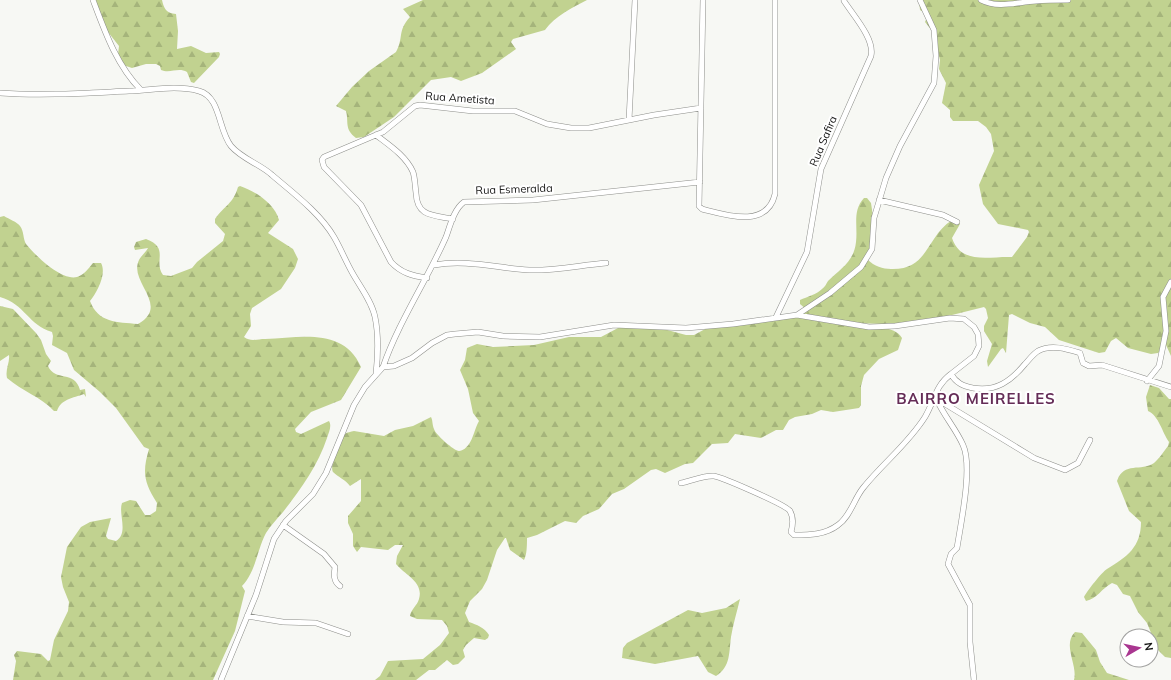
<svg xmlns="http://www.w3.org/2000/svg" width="1171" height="680" font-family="Mulish,sans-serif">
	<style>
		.forest { fill: url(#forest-firs) }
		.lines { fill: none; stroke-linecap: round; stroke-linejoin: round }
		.street-casing { stroke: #8d8e8a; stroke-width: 6 }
		.street { stroke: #fff; stroke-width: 5 }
		.labels { text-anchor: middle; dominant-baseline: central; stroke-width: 4; stroke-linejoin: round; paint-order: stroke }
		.street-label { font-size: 11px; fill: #161615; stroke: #fff }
		.district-label { font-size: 15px; font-weight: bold; letter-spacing: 1px; fill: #652d57; stroke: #fff }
	</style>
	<defs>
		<pattern id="forest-firs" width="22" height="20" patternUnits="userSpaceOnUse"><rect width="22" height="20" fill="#c1d290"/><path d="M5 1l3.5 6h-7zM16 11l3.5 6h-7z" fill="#a5b47b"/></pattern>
	</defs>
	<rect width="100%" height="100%" fill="#f7f8f4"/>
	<path class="forest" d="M 92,0 L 162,0 C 164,9 166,13 176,14 L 178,31 L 177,49 L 191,46 L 206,53 L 219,52 L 220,54 L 219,57 L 194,83 L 191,82 L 187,72 C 178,67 170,74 161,70 L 160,66 L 156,64 L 146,64 L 132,68 L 117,63 L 119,46 L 108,32 Z
		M 423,0 L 587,0 C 572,8 555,16 545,30 L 513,39 L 511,42 L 516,49 L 482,73 L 461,81 L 451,77 L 431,80 L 394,117 L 364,137 L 356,138 C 344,129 349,122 346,111 L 336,106 L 352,87 L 369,71 L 396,52 C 404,38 397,31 410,17 L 403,9 Z
		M 919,0 L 1171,0 L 1171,356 L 1166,345 L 1158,353 L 1151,354 L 1128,348 L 1116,338 L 1111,341 L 1105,352 L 1099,353 L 1059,340 L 1045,327 L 1030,323 L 1012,314 L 1009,315 L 1006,353 L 1003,348 L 1001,349 L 988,367 L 987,361 L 992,344 L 984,331 L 984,326 L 988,318 L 986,309 L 984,307 L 928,321 L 884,324 L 853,323 L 857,326 C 870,327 895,325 902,338 L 898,350 L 879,359 L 864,375 L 861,386 L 861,405 L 859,408 L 833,412 L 821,410 L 812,414 L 795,417 L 789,420 L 783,430 L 776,430 L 761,438 L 735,434 L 728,443 L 712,444 L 693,463 L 685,464 L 665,473 L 656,469 L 651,470 L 624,489 L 612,494 L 599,509 L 583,516 L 576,523 L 565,521 L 537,535 L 527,538 C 527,544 527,555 524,560 L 510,550 L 506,538 L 505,538 L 497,550 L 487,580 L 482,589 L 470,601 L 465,613 L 469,622 C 477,625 484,627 489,635 L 488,638 L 485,640 L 474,638 L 466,645 L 463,650 L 465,657 L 458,664 L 453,665 L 447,660 L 435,670 L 429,670 L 416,680 L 375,680 L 380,676 L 388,661 L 423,659 L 440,645 L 449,633 L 447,626 L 442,620 L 417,619 L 410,616 C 411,609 417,606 419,599 C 424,582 405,575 396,564 L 397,556 L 403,545 L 395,545 L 388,550 L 361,547 L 357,552 L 353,546 L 353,534 L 348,523 L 348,516 L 361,501 L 361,479 L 350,486 C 346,480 338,477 333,472 C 329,466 340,439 345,434 C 347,432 351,432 354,431 L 384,436 L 395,430 L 413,426 L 431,417 C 433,421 432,424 434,429 C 435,434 454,451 459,451 C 463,451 467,447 469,444 C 473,439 475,428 479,421 L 473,413 L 468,389 L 460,370 L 465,360 L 467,348 L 477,344 L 493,347 L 534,345 L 569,337 L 601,337 L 618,328 L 638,326 L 656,327 L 686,335 L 694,335 L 707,328 L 758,323 L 805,313 L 807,310 L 800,304 L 800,300 C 807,297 817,294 822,289 C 825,287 826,284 828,281 C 840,269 854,262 856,242 C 858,226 852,211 864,198 L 867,198 L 871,203 L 875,230 L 870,242 L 868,260 C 874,266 883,269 891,269 C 929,270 925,238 952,220 L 957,220 L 960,224 L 952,238 C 961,265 989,256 1012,257 L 1027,237 L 1029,232 L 1028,230 L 998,224 L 983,204 L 979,185 L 994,151 L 991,134 L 986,127 L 978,121 L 953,121 L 950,117 L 950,110 L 942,103 L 946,83 L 939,69 L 940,60 L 933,32 L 925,22 L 928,15 L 920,10 Z
		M 240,186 C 255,191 275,204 279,220 L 268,233 L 293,249 L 298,259 L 295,268 L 281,289 L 252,308 L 250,314 L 251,326 L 244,337 C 251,342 257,339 265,339 C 301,338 343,327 361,367 L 341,400 L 311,412 L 295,429 L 296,432 L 301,434 L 329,421 C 332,426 329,432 327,438 C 318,465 301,489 283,512 C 277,519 271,525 266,533 C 257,550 256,571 242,586 L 245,591 L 235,631 L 213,680 L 13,680 L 16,661 L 14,655 L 17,651 L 41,654 L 48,661 L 50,660 L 54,640 L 68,611 L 69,602 L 63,587 L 61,577 L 67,547 L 81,527 L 90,522 L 111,518 L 106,536 L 108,539 L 116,541 C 129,533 118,514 122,503 L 130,500 L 136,501 L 145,515 L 150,515 L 156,511 L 157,503 C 144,483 142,472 149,449 L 144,447 L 116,408 L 100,392 L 74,370 L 67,353 L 52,345 L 53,336 L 52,332 C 28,325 25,304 0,297 L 0,217 L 4,216 C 9,219 17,222 20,226 C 24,231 23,239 26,244 C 35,255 61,281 77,277 C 84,275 88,269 93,263 L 101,263 C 107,274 97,292 90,301 C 98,323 117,322 138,324 C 171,305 128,282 139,260 C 141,256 146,252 148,248 L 135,250 L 134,247 L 136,242 L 146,239 C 170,248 153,261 163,275 L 171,276 L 192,268 L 197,262 L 223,241 L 225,234 L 215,223 L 215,219 C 225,205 233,204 238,187 Z
		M 0,306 L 13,309 L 36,333 L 41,340 L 46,354 L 51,361 L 48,366 C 55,382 75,370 80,390 L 85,389 L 86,397 L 84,394 C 73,398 61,399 57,411 L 54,411 C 41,397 22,391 7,378 C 5,369 10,363 9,355 L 0,361 Z
		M 1150,385 L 1159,388 L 1169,399 L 1171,399 L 1171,658 L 1165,657 L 1158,650 L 1147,623 L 1138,612 L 1130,596 L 1123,594 L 1117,585 L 1112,583 C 1102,588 1097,599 1086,601 L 1084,597 C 1087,591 1102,572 1107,569 C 1127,557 1141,547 1141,522 L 1129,511 L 1117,481 C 1124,461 1141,472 1154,463 C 1159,459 1164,451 1168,446 L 1169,442 C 1162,432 1159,416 1148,411 L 1146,397 Z
		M 740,599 C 737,612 733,624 731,637 C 729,651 731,667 716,676 L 708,672 L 698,656 L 655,664 L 622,658 L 623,648 L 627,643 L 688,610 L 702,613 L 726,608 Z
		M 1075,632 L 1082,633 L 1096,650 L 1100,662 L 1107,673 L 1129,680 L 1074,680 C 1078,665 1062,645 1075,632 Z"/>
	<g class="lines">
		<defs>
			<path id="street" d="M 93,0 C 105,32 117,66 141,90
				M 703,0 L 699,206 L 702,209 C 726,215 767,229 775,194 L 775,0
				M 981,0 C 999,9 1017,2 1036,1 C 1047,0 1058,0 1068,0
				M 0,93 C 43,96 86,93 129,91 C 152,90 177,85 199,91 C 221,97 218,130 231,146 C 242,159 260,164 272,175 C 293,193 320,213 334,237 C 341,249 346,262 353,274 C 361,288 372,302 375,317 C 379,336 378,355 376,374
				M 629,120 L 635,0
				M 376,135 C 389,145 406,156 413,172 C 415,178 415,186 416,193 C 417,217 433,215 453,219
				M 879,200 L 943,215 L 957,222
				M 434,265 C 466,259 496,268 529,270 C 554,271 581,265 606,263
				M 427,278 C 413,276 401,273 391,262 L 361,205 L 324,167 L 322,160 L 324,157 L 383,132 L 415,106 L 420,105 L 473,111 L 515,111 L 547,124 L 571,128 L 589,128 L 654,115 L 701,108
				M 797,315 L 869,327 L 895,326 L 950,318 L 964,319 L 974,327 L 978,334 L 979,346 L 974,356 L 951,374 C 956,383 963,386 973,388 C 996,392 1011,381 1025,364 C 1029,360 1033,354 1038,351 C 1051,344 1067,349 1080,353 L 1083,363 L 1089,366 L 1102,365 L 1171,387
				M 776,317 L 807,252 L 821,169 L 871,56 C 875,39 853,15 844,1
				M 383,367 C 398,323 427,280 446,237 C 450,226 454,209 464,202 L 533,200 L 700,182
				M 1147,381 L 1159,366 L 1166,331 L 1163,297 L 1171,282
				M 937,399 L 1034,458 L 1065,470 L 1078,463 L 1090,440
				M 937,400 C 944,416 956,429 963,445 C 973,467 961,522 957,548 L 951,554 L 948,564 L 970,605 L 970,642 L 974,680
				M 681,483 C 691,481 704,475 714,476 C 724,478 786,505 790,511 C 794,518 793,525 791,532 L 794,535 C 809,535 825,535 838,525 C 850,517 854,499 863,488 C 883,463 908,444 925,417 C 935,400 935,386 951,374
				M 283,525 L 324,554 L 335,567 C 334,574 333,581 340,586
				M 247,616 L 283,622 L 316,623 L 348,634
				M 221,680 L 256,595 L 274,539 L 286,521 L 313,494 L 326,473 L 354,405 L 365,387 L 383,367 L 394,366 L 412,358 L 432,343 L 447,335 L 455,334 L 478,332 L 503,336 L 540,337 L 614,325 L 686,328 L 733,324 L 797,315 L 830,293 L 861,267 L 872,249 L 874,218 L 886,178 L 900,146 L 934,83 L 936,56 L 934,30 L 920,0"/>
		</defs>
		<use href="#street" class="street-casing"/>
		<use href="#street" class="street"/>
	</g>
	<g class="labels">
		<g class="street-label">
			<text transform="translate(460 98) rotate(4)">Rua Ametista</text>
			<text transform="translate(823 141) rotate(-67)">Rua Safira</text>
			<text transform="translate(514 189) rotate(-2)">Rua Esmeralda</text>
		</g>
		<g class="district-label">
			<text x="976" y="398">BAIRRO MEIRELLES</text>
		</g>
	</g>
	<g transform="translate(1139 648) rotate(81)"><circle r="19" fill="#ffffff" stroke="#a2a2a1"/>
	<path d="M0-3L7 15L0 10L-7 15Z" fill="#a93690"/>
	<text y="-6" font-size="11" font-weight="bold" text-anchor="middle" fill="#161615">N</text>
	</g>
</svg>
